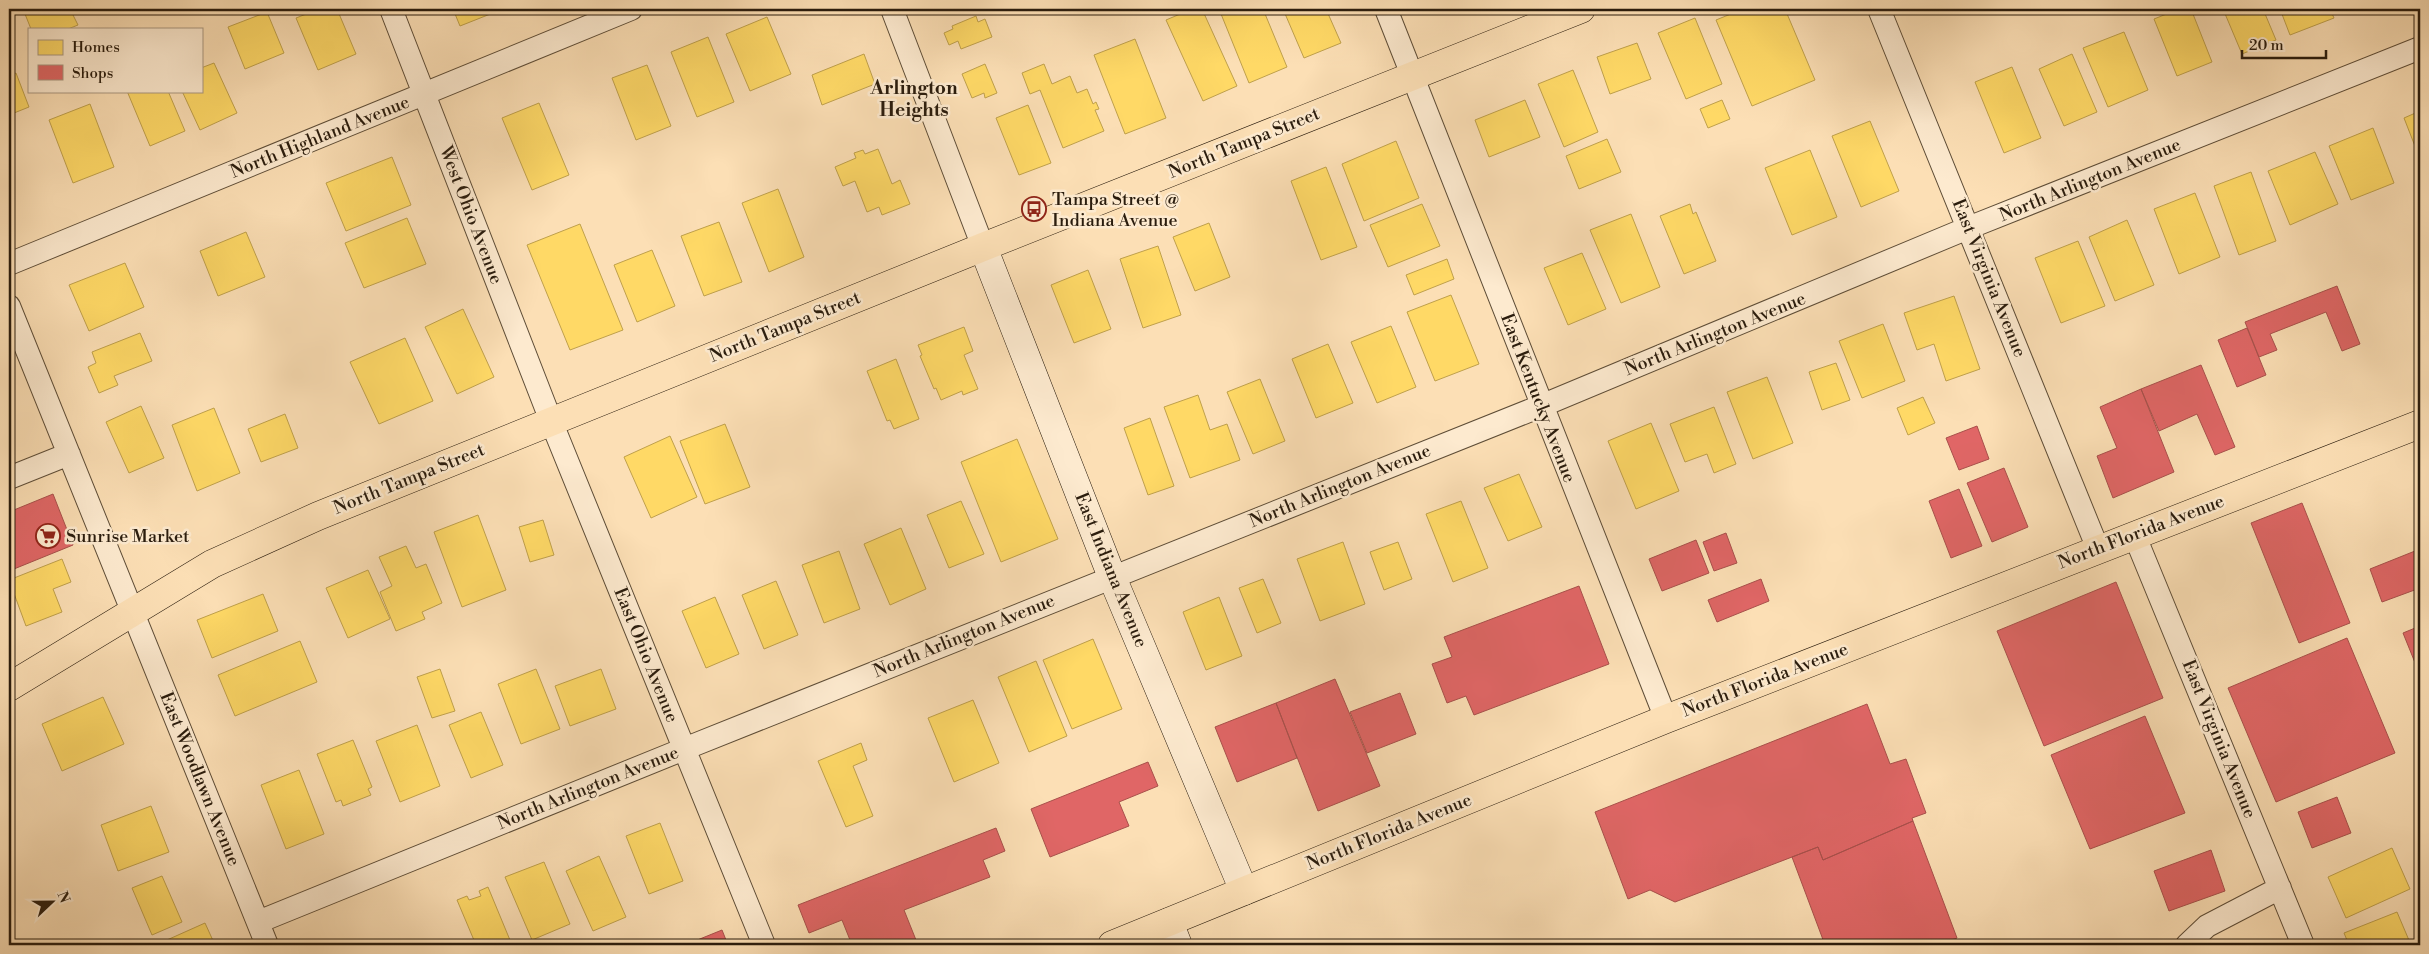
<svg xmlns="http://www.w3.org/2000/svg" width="2429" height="954" font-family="'Libre Bodoni',serif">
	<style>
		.homes { fill: #ffd966; stroke: #bfa04b }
		.shops { fill: #e06666; stroke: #a9504b }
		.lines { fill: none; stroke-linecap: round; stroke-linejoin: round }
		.street-casing { stroke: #5e4d37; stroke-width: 24 }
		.secondary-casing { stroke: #2a1c0d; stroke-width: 29 }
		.primary-casing { stroke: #2a1c0d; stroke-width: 29 }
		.street { stroke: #fdeacf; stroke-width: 22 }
		.secondary { stroke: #fdeacf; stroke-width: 28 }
		.primary { stroke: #fcdfb5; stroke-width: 28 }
		.labels { text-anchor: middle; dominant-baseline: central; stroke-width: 5; stroke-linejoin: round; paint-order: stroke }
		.street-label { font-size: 18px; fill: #2a1c0d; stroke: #fdeacf }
		.poi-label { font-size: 18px; fill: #2a1c0d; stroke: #fdeacf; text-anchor: start }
		.neighbourhood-label { font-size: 19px; font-weight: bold; fill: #2a1c0d; stroke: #fdeacf }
	</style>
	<rect width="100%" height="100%" fill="#fcdfb5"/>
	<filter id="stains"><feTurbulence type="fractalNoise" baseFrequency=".004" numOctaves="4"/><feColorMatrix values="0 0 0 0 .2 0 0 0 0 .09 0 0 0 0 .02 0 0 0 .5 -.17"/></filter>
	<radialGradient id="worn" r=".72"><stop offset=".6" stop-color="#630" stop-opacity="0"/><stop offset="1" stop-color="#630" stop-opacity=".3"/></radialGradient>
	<path class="homes" d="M 23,9 L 70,9 L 78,25 L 68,29 L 31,29 Z
		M 319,9 L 337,9 L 356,54 L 318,70 L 296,18 Z
		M 453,9 L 503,9 L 460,26 Z
		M 1192,9 L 1202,9 L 1237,86 L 1203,101 L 1166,20 Z
		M 1219,9 L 1263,9 L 1287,67 L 1249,83 Z
		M 1283,9 L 1326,9 L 1341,43 L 1304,58 Z
		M 1743,9 L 1785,9 L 1815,80 L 1752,106 L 1716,20 Z
		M 2179,9 L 2191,9 L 2212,62 L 2177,76 L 2154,19 Z
		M 2223,9 L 2263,9 L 2276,40 L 2242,54 Z
		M 2280,9 L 2330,9 L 2334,18 L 2290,35 Z
		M 267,12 L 284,53 L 245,69 L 228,27 Z
		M 976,16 L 978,22 L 985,19 L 992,37 L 961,49 L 958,41 L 949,45 L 944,33 L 953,29 L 952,26 Z
		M 767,17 L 791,74 L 750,91 L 726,34 Z
		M 1695,18 L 1722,84 L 1686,99 L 1658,33 Z
		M 2124,32 L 2148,90 L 2108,107 L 2083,48 Z
		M 708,37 L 734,102 L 697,117 L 671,52 Z
		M 1135,39 L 1166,118 L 1125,134 L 1094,55 Z
		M 1637,43 L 1651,79 L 1610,94 L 1597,57 Z
		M 864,54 L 875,84 L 822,105 L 812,75 Z
		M 2072,54 L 2097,112 L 2064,126 L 2039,69 Z
		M 214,63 L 237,113 L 200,130 L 182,91 L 201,91 L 201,68 Z
		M 985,64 L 997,93 L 985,98 L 984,93 L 972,98 L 962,74 Z
		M 1044,64 L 1052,84 L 1070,76 L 1077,93 L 1087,89 L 1093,104 L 1096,102 L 1099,109 L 1095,110 L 1104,131 L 1063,148 L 1040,90 L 1030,94 L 1022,73 Z
		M 647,65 L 671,126 L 636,140 L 612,78 Z
		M 2012,67 L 2041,138 L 2004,153 L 1975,82 Z
		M 1573,70 L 1598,132 L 1564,147 L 1538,84 Z
		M 16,73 L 29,107 L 9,115 L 9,76 Z
		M 127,91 L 168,91 L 185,131 L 150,146 Z
		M 1525,100 L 1540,137 L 1489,157 L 1475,120 Z
		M 1722,100 L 1730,119 L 1708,128 L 1700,109 Z
		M 539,103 L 569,175 L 532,190 L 502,118 Z
		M 90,104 L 114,167 L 73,183 L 49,120 Z
		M 1028,105 L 1051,163 L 1019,175 L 996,118 Z
		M 2420,111 L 2420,159 L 2404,118 Z
		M 1870,121 L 1899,191 L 1861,207 L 1832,136 Z
		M 2373,128 L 2394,183 L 2351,200 L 2329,146 Z
		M 1607,139 L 1621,172 L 1579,189 L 1566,156 Z
		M 1396,141 L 1419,198 L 1364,221 L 1342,164 Z
		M 878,149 L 892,184 L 900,180 L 910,204 L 882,215 L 879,207 L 867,212 L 855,181 L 843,186 L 835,167 L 856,158 L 854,153 L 863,150 L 865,154 Z
		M 1810,150 L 1837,217 L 1792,235 L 1765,168 Z
		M 2315,152 L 2338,204 L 2290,225 L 2268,171 Z
		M 392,157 L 411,205 L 346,231 L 326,183 Z
		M 1326,167 L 1357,247 L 1321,260 L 1291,181 Z
		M 2251,172 L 2276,241 L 2239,255 L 2214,186 Z
		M 778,189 L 804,257 L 769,272 L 742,203 Z
		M 2195,193 L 2220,257 L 2179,274 L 2154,209 Z
		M 1422,204 L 1440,246 L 1388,267 L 1370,225 Z
		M 1690,204 L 1693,214 L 1696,212 L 1716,261 L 1684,274 L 1660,216 Z
		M 1631,214 L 1660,287 L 1621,303 L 1590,230 Z
		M 407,218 L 426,264 L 364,288 L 345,243 Z
		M 2127,220 L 2154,285 L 2115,301 L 2089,237 Z
		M 719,222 L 742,282 L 704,296 L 681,236 Z
		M 1209,223 L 1230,277 L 1195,291 L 1173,237 Z
		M 580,224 L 623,330 L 570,350 L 527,245 Z
		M 246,232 L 265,277 L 218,296 L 200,251 Z
		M 2078,241 L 2105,306 L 2061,323 L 2035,258 Z
		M 1158,246 L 1181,315 L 1143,328 L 1120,259 Z
		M 652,250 L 675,306 L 637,322 L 614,265 Z
		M 1582,253 L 1606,309 L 1568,325 L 1544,268 Z
		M 1447,259 L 1454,279 L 1414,295 L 1406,275 Z
		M 125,263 L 144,307 L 89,331 L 69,285 Z
		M 1088,270 L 1111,329 L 1074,343 L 1051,285 Z
		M 1451,295 L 1479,364 L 1435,381 L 1407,312 Z
		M 1954,296 L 1980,369 L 1946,381 L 1934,344 L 1917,350 L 1904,313 Z
		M 463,309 L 494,377 L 457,394 L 425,327 Z
		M 1883,324 L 1905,381 L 1862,398 L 1839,341 Z
		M 1391,326 L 1416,387 L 1377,403 L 1351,342 Z
		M 964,327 L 973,351 L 964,355 L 978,389 L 963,395 L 962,391 L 941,400 L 936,388 L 934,389 L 920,356 L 922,355 L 918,345 Z
		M 140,333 L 152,361 L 114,376 L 118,385 L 99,393 L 88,367 L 96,363 L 92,352 Z
		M 405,338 L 433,401 L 379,424 L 350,362 Z
		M 1328,344 L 1353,403 L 1316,418 L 1292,359 Z
		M 896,359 L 919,419 L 894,429 L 890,420 L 887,421 L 867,371 Z
		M 1836,363 L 1850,400 L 1822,410 L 1809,372 Z
		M 1767,377 L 1793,443 L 1753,459 L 1727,392 Z
		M 1260,379 L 1285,441 L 1253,454 L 1227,392 Z
		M 1198,395 L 1210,430 L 1227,424 L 1240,460 L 1190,478 L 1164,407 Z
		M 1923,397 L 1935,423 L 1908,435 L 1897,408 Z
		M 141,406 L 164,458 L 129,473 L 106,422 Z
		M 1714,407 L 1736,464 L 1714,473 L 1707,454 L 1685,462 L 1670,424 Z
		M 214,408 L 240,473 L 197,491 L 172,425 Z
		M 285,414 L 298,448 L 261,462 L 248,429 Z
		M 1150,418 L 1174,486 L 1148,495 L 1124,428 Z
		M 1651,423 L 1679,491 L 1636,509 L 1608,441 Z
		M 725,424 L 750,487 L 705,504 L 680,441 Z
		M 670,436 L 697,497 L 651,518 L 624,457 Z
		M 1017,439 L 1058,539 L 1001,562 L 961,462 Z
		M 1519,474 L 1542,527 L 1508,541 L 1484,488 Z
		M 961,501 L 984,554 L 949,568 L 927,515 Z
		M 1461,501 L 1488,568 L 1453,582 L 1426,514 Z
		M 478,515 L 506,590 L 462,607 L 434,532 Z
		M 543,520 L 554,555 L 530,562 L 519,527 Z
		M 901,528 L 926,589 L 890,605 L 864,544 Z
		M 1343,542 L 1365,604 L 1320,621 L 1297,559 Z
		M 1398,542 L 1412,579 L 1384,590 L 1370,552 Z
		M 406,546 L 416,568 L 426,564 L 442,603 L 422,612 L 425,619 L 396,631 L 380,592 L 392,586 L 379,557 Z
		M 839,551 L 860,609 L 824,623 L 802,565 Z
		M 62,559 L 71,582 L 53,589 L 62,612 L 26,626 L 9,580 Z
		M 368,570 L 390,619 L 348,638 L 326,588 Z
		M 1263,579 L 1281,623 L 1257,633 L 1239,588 Z
		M 776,581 L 798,635 L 764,649 L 742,595 Z
		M 263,594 L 278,631 L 212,658 L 197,620 Z
		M 715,597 L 739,654 L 706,668 L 682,611 Z
		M 1219,597 L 1242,656 L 1206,670 L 1183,612 Z
		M 1093,639 L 1122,709 L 1072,729 L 1043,660 Z
		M 300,641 L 317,682 L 235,716 L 218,675 Z
		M 1036,661 L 1067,736 L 1029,752 L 998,677 Z
		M 440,669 L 455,711 L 432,718 L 417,677 Z
		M 536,669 L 560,729 L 521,744 L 498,684 Z
		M 601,669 L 616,709 L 570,726 L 555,686 Z
		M 103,697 L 124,744 L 62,771 L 42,724 Z
		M 973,700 L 999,763 L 954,782 L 928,718 Z
		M 481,712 L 503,765 L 471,778 L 449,725 Z
		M 417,725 L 440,786 L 400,802 L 376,741 Z
		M 353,740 L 372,787 L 368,789 L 371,795 L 343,806 L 341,800 L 336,802 L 317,754 Z
		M 861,743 L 867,760 L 853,766 L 873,816 L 846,827 L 818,761 Z
		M 299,770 L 324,834 L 286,849 L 261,785 Z
		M 151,806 L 169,852 L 118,871 L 101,825 Z
		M 660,823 L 683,881 L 649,894 L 626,836 Z
		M 2392,848 L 2410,889 L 2346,918 L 2328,877 Z
		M 599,856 L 626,917 L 593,931 L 566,871 Z
		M 544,862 L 570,924 L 532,940 L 505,877 Z
		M 162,876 L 182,922 L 152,935 L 132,888 Z
		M 488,887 L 512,945 L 476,945 L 457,900 L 467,896 L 469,900 L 481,896 L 479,891 Z
		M 2397,912 L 2411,945 L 2349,945 L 2344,933 Z
		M 205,923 L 215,945 L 158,945 L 158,944 Z"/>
	<path class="shops" d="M 2337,286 L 2360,344 L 2342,351 L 2326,312 L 2270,334 L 2277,350 L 2259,357 L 2245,322 Z
		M 2247,328 L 2266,375 L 2237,387 L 2218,340 Z
		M 2201,365 L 2235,447 L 2215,455 L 2197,414 L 2159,431 L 2141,389 Z
		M 2141,389 L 2174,472 L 2113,498 L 2097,456 L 2117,448 L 2100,407 Z
		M 1977,426 L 1989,459 L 1959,470 L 1946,438 Z
		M 2004,468 L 2028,527 L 1992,542 L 1967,483 Z
		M 1959,489 L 1982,546 L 1951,558 L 1929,501 Z
		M 53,494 L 73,545 L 9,571 L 9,512 Z
		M 2302,503 L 2350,623 L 2299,643 L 2251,523 Z
		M 1726,533 L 1737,563 L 1714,571 L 1703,542 Z
		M 1696,540 L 1709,573 L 1662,591 L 1649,559 Z
		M 2420,549 L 2420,588 L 2382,602 L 2370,569 Z
		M 1761,579 L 1769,601 L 1717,622 L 1708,600 Z
		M 2116,582 L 2163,698 L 2044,746 L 1997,631 Z
		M 1579,586 L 1609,664 L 1474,715 L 1466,696 L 1447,703 L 1432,664 L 1452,657 L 1444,637 Z
		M 2420,626 L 2420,675 L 2403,633 Z
		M 2347,638 L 2395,753 L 2276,802 L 2228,688 Z
		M 1335,679 L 1380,786 L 1318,811 L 1276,703 Z
		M 1400,693 L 1416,734 L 1367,753 L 1350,712 Z
		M 1276,703 L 1297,758 L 1237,782 L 1215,727 Z
		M 1867,704 L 1890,764 L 1906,759 L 1926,813 L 1912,818 L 1913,821 L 1823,860 L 1818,847 L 1675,902 L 1650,890 L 1628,899 L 1595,812 Z
		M 2145,716 L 2185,813 L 2090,849 L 2051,755 Z
		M 1148,762 L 1158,786 L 1119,802 L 1129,826 L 1050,857 L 1031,809 Z
		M 2337,797 L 2351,833 L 2312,848 L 2298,812 Z
		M 1913,821 L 1957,938 L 1938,945 L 1825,945 L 1792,857 L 1818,847 L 1823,860 Z
		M 996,828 L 1005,851 L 983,860 L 990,877 L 904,910 L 918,945 L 852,945 L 842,920 L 809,933 L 798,905 Z
		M 2211,850 L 2225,891 L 2169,911 L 2154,871 Z
		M 722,930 L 728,945 L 685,945 Z"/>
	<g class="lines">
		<defs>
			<path id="street" d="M 391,9 L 551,421 L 764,945
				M 892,9 L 983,247
				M 1386,9 L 1666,719
				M 1879,9 L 2098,549
				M 9,264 L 631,9
				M 9,306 L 267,945
				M 9,478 L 69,454
				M 2134,534 L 2303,945
				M 258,922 L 684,749 L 1541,406 L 1968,228 L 2420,48
				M 2187,945 L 2207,926 L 2280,888"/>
			<path id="secondary" d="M 983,247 L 1112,577 L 1244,891
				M 1169,922 L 1178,945"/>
			<path id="primary" d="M 9,687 L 212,564 L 318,516 L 983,247 L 1581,9
				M 1112,945 L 1666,719 L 2420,424"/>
		</defs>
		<use href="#street" class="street-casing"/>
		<use href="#secondary" class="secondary-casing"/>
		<use href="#primary" class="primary-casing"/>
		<use href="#street" class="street"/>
		<use href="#secondary" class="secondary"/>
		<use href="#primary" class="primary"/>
	</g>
	<defs>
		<symbol id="bus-ring" viewBox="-11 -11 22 22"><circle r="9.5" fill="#fdeacf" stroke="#8f2418" stroke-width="1.5"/><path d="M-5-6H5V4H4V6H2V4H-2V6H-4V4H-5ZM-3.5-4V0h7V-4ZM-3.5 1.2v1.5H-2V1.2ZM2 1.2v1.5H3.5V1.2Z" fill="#8f2418"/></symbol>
		<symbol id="supermarket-ring" viewBox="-11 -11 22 22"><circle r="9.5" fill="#fdeacf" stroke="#8f2418" stroke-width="1.5"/><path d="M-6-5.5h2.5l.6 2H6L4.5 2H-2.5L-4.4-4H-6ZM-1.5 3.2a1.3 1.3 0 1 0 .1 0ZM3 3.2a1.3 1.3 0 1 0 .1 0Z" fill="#8f2418"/></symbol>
	</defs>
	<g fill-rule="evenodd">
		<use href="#bus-ring" x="1020" y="195" width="28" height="28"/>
		<use href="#supermarket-ring" x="34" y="522" width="28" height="28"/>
	</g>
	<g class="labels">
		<g class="street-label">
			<text transform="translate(320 137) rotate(-22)">North Highland Avenue</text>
			<text transform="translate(1244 143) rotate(-22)">North Tampa Street</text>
			<text transform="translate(2090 180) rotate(-22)">North Arlington Avenue</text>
			<text transform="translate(471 215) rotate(69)">West Ohio Avenue</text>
			<text transform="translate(1989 278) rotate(68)">East Virginia Avenue</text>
			<text transform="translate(785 327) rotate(-22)">North Tampa Street</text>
			<text transform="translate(1715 334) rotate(-22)">North Arlington Avenue</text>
			<text transform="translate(1538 398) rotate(69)">East Kentucky Avenue</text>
			<text transform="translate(409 479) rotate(-22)">North Tampa Street</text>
			<text transform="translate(1340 486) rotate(-22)">North Arlington Avenue</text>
			<text transform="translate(2141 532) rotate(-21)">North Florida Avenue</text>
			<text transform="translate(1111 570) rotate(68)">East Indiana Avenue</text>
			<text transform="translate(964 636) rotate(-22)">North Arlington Avenue</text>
			<text transform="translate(646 655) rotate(68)">East Ohio Avenue</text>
			<text transform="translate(1765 680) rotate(-21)">North Florida Avenue</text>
			<text transform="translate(2219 739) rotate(68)">East Virginia Avenue</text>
			<text transform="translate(200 779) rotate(68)">East Woodlawn Avenue</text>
			<text transform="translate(588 788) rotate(-22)">North Arlington Avenue</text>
			<text transform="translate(1389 832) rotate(-22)">North Florida Avenue</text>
		</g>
		<g class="poi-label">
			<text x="1052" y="199">Tampa Street @<tspan x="1052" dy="21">Indiana Avenue</tspan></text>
			<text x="66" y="536">Sunrise Market</text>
		</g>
		<g class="neighbourhood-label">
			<text x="914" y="88">Arlington<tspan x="914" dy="22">Heights</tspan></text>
		</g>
	</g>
	<rect width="2429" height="954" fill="none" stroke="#fcdfb5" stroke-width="30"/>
	<rect x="10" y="10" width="2409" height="934" fill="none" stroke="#2a1c0d" stroke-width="2.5"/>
	<rect x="15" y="15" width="2399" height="924" fill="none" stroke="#2a1c0d"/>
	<rect x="28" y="28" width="175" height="65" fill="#fdeacf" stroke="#a99881"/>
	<rect x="38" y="40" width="25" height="15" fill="#ffd966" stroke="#a99881"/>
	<text x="72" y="52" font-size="15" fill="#2a1c0d">Homes</text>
	<rect x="38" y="65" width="25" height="15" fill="#e06666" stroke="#a99881"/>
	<text x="72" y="78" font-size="15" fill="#2a1c0d">Shops</text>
	<g transform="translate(52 902) rotate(68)" stroke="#fdeacf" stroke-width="4" paint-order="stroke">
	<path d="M0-4L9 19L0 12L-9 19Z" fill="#2a1c0d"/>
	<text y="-8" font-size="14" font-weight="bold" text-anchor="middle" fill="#2a1c0d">N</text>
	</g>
	<path d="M2242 50v8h84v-8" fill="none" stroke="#2a1c0d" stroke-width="2.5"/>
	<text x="2249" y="50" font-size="15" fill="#2a1c0d" stroke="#fdeacf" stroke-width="4" paint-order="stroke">20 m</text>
	<rect width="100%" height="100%" filter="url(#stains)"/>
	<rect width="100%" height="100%" fill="url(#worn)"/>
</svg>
